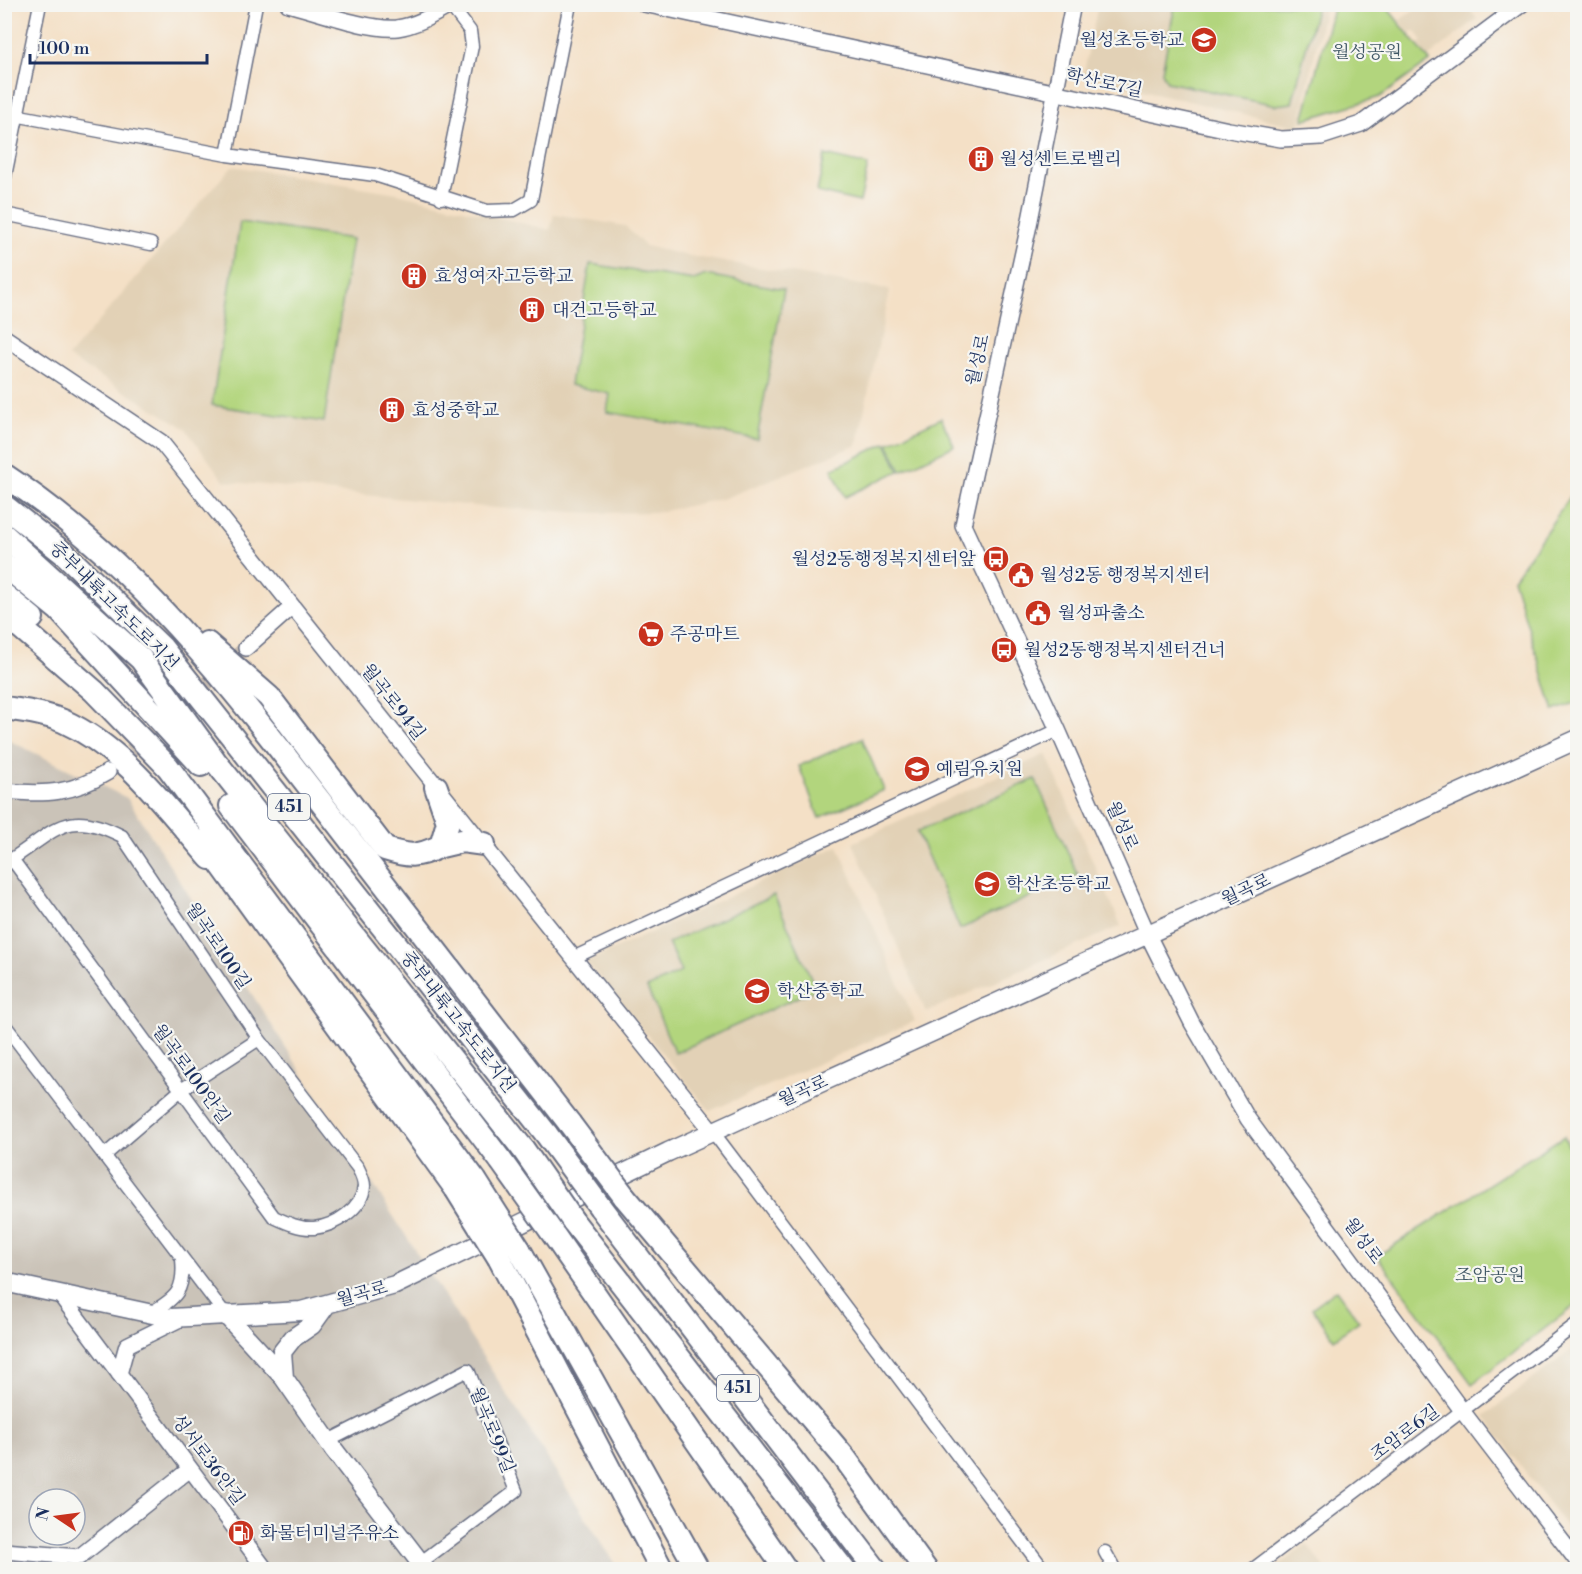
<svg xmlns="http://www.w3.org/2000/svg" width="1582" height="1574" font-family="'Libre Bodoni','Noto Serif KR',serif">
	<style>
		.built { fill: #e2d1b6 }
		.industrial { fill: #cac3b8; fill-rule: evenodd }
		.green { fill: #b2d57d; stroke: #66826e; stroke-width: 1.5 }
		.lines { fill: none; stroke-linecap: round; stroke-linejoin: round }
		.tertiary-tunnel { stroke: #c9bdb1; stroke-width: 15; stroke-dasharray: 15 8; stroke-linecap: butt }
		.minor-casing { stroke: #676d82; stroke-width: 15 }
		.tertiary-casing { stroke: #676d82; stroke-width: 18 }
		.secondary-casing { stroke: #676d82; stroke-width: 21 }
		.motorway-casing { stroke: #676d82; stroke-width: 26 }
		.minor { stroke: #fff; stroke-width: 12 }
		.tertiary { stroke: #fff; stroke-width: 15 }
		.secondary { stroke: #fff; stroke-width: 18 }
		.motorway { stroke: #fff; stroke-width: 22 }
		.motorway-bridge-casing { stroke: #676d82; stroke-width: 26; stroke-linecap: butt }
		.motorway-bridge { stroke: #fff; stroke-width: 22 }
		.labels { text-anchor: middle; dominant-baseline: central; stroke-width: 4.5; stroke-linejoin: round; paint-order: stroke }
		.shield { fill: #f6f6f2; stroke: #5d6b8a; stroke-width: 1.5 }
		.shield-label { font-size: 16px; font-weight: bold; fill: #1b2f5e }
		.poi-label { font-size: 18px; fill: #1b2f5e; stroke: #f6f6f2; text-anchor: start }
		.park-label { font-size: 18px; fill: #415866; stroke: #f6f6f2 }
		.street-label { font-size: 18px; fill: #1b2f5e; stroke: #f6f6f2 }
	</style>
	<rect width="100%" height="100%" fill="#f6f6f2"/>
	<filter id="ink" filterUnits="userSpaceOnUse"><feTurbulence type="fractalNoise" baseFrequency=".0167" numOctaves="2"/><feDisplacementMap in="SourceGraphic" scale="12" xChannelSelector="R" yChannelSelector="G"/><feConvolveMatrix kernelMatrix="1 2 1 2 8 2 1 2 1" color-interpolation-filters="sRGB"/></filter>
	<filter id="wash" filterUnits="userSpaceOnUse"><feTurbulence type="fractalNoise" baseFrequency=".008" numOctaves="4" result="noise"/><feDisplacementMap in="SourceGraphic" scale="24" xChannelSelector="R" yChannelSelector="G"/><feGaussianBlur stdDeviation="1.35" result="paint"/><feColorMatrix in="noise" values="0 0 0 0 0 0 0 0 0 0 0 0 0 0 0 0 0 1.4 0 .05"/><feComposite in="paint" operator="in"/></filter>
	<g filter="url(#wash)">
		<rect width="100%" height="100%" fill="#f4e0c6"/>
		<path class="built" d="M 1098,5 L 1325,5 L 1299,127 L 1083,76 Z
			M 1420,5 L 1466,5 L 1477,19 L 1428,57 L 1419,44 L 1423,41 L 1415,30 L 1410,33 L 1400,20 Z
			M 232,166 L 397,193 L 550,230 L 554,214 L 625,226 L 645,246 L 684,255 L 890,290 L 857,445 L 725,498 L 659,512 L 595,513 L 495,508 L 224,481 L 185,428 L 68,357 Z
			M 1046,754 L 1121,926 L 926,1012 L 853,843 Z
			M 838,846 L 915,1021 L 710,1111 L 587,962 Z
			M 1577,1346 L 1577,1541 L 1484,1416 Z
			M 1307,1544 L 1326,1569 L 1272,1570 Z"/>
		<path class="industrial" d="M 4,738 L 127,798 L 618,1569 L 5,1569 ZM 39,1499 L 75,1499 L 75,1535 L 39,1535 Z"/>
		<path class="green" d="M 1175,5 L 1317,5 L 1292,103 L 1276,105 L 1167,82 L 1162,72 Z
			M 1334,5 L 1385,5 L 1430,61 L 1380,97 L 1303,120 Z
			M 825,155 L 868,165 L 860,202 L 817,192 Z
			M 240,222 L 352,239 L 324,422 L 212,405 Z
			M 590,264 L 694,280 L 706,275 L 784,289 L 757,439 L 607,412 L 610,394 L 570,385 Z
			M 941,418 L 954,446 L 901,471 L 888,443 Z
			M 886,443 L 899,471 L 845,497 L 832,469 Z
			M 1577,487 L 1577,702 L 1554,711 L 1513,579 Z
			M 862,738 L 884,790 L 819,818 L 799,766 Z
			M 1035,779 L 1078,875 L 960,929 L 917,832 Z
			M 774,895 L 816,989 L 675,1053 L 647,988 L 681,972 L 668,943 Z
			M 1564,1136 L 1577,1164 L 1577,1304 L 1472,1384 L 1377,1256 Z
			M 1336,1290 L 1359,1321 L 1334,1339 L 1312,1308 Z"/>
	</g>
	<g filter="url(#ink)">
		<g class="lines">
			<path class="tertiary-tunnel" d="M 114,766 L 246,648"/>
			<defs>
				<path id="minor" d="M 256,4 L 227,155 L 375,175 L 487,211 L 514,210 L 531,200 L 570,4
					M 4,113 L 227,155
					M 4,181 L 40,4
					M 441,198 L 472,46 L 470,31 L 451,6
					M 4,214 L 151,244
					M 4,866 L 12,859 C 58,829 67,808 122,836 L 259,1039 L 358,1168 C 361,1174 364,1180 364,1186 C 363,1208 335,1226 314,1228 C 300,1229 287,1223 274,1217 L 12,859
					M 573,958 L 1058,730
					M 4,1024 L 225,1314
					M 713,1132 L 1044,1570
					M 105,1155 L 181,1090 L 259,1039
					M 150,1313 C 177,1298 185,1290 182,1259
					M 328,1441 L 468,1370 L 516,1491 L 420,1563
					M 1105,1552 L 1115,1570
					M 1252,1570 L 1578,1323"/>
				<path id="tertiary" d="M 288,4 C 315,11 371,31 397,28 C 418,25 435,14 453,4
					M 644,4 L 1229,130 L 1281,139 L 1321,137 L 1361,124 L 1522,4
					M 1073,4 L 1029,225 L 963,525 L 1058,730 L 1148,935 L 1192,1023 L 1248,1119 L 1463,1412 L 1578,1562
					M 4,337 L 161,442 L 713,1132
					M 246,648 L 292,607
					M 4,791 C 46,795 72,794 108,772
					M 61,1296 L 266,1570
					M 119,1374 L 127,1345 L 184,1317
					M 4,1551 L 79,1557 L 190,1469"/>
				<path id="secondary" d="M 4,1282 L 171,1318 L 301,1311 L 395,1285 L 668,1152 L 1578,739
					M 225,1314 L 284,1378 L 334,1450 L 426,1570
					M 284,1378 L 282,1352 L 293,1338 L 312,1325 L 327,1304"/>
				<path id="motorway" d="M 4,475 C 140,564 239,696 337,823 C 415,924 492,1024 570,1124
					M 4,506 L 66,555 L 162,648 L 547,1135
					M 4,535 L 141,659 L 215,761 L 523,1149
					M 4,565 L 59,610 L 201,765
					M 4,595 L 32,618
					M 4,613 L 94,691 L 168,767 L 475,1180
					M 207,643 L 269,697 L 385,849 C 410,857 417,857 441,846 L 448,822 L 436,787
					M 4,708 C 24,711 44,713 63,721 C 124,748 167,809 210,858
					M 231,806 L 501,1161
					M 204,841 L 456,1189
					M 441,846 L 462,841 L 484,844
					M 624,1196 L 844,1457 L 926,1570
					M 600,1207 L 876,1570
					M 573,1221 L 844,1570
					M 551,1231 L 786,1570
					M 519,1249 L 698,1570
					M 499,1258 L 662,1570"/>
			</defs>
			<use href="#minor" class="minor-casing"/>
			<use href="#tertiary" class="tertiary-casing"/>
			<use href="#secondary" class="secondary-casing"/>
			<use href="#motorway" class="motorway-casing"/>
			<use href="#minor" class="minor"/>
			<use href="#tertiary" class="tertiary"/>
			<use href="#secondary" class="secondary"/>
			<use href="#motorway" class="motorway"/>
			<defs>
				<path id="motorway-bridge" d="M 570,1124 L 624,1196
					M 547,1135 L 600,1207
					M 523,1149 L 573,1221
					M 501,1161 L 551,1231
					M 475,1180 L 519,1249
					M 456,1189 L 499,1258"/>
			</defs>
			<use href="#motorway-bridge" class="motorway-bridge-casing"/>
			<use href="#motorway-bridge" class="motorway-bridge"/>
		</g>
	</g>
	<defs>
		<symbol id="school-disc" viewBox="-11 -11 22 22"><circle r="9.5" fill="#c8321e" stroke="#f6f6f2"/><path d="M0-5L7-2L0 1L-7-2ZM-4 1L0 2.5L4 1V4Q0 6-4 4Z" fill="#fff"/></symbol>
		<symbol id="building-disc" viewBox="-11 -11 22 22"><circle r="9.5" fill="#c8321e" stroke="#f6f6f2"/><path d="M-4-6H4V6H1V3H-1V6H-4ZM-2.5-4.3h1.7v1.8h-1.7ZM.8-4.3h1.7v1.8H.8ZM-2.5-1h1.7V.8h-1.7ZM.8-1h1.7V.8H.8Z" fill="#fff"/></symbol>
		<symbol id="bus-disc" viewBox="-11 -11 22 22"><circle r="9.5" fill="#c8321e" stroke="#f6f6f2"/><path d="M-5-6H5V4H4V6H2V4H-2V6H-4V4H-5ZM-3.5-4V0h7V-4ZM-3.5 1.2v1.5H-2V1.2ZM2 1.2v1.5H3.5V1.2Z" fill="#fff"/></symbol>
		<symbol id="civic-disc" viewBox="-11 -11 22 22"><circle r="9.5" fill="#c8321e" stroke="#f6f6f2"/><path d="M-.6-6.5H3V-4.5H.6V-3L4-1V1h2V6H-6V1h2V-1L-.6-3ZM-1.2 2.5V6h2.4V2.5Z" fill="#fff"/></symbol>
		<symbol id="supermarket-disc" viewBox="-11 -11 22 22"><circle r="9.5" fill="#c8321e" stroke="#f6f6f2"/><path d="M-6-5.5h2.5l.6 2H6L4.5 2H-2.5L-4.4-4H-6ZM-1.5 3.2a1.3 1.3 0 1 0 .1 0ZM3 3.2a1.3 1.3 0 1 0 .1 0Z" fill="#fff"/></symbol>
		<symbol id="fuel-disc" viewBox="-11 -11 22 22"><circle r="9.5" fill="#c8321e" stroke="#f6f6f2"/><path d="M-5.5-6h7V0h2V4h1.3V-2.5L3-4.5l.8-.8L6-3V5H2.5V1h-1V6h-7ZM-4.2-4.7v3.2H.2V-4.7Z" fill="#fff"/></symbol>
	</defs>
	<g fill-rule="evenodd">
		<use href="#school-disc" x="1189" y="25" width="30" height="30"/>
		<use href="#building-disc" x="966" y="144" width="30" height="30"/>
		<use href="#building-disc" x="399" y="261" width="30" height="30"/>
		<use href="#building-disc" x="517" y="295" width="30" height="30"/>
		<use href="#building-disc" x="377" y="395" width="30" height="30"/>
		<use href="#bus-disc" x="981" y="544" width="30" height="30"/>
		<use href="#civic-disc" x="1006" y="560" width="30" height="30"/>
		<use href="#civic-disc" x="1023" y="598" width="30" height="30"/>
		<use href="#supermarket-disc" x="636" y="619" width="30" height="30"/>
		<use href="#bus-disc" x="989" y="635" width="30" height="30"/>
		<use href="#school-disc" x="902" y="754" width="30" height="30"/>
		<use href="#school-disc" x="972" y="869" width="30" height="30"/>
		<use href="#school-disc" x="742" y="976" width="30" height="30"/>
		<use href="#fuel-disc" x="226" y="1518" width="30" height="30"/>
	</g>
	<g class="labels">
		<g class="shield">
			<rect x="268" y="794" width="42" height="26" rx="4.5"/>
			<rect x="717" y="1375" width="42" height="26" rx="4.5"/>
		</g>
		<g class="shield-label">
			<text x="289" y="807">451</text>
			<text x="738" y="1388">451</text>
		</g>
		<g class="poi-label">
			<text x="1184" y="40" text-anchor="end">월성초등학교</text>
			<text x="1000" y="159">월성센트로벨리</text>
			<text x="434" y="276">효성여자고등학교</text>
			<text x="552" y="310">대건고등학교</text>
			<text x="412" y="410">효성중학교</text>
			<text x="976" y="559" text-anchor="end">월성2동행정복지센터앞</text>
			<text x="1040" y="575">월성2동 행정복지센터</text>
			<text x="1058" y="613">월성파출소</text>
			<text x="670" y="634">주공마트</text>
			<text x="1024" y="650">월성2동행정복지센터건너</text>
			<text x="936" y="769">예림유치원</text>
			<text x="1006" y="884">학산초등학교</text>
			<text x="777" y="991">학산중학교</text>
			<text x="260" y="1533">화물터미널주유소</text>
		</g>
		<g class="park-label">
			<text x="1367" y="52">월성공원</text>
			<text x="1490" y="1275">조암공원</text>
		</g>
		<g class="street-label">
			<text transform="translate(1104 83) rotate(12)">학산로7길</text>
			<text transform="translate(978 360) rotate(-77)">월성로</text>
			<text transform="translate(114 606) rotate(45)">중부내륙고속도로지선</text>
			<text transform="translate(393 702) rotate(52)">월곡로94길</text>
			<text transform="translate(1122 826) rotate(66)">월성로</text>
			<text transform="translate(1246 890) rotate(-25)">월곡로</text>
			<text transform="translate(218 946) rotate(56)">월곡로100길</text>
			<text transform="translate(458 1022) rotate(52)">중부내륙고속도로지선</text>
			<text transform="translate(191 1074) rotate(54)">월곡로100안길</text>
			<text transform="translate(803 1091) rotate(-24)">월곡로</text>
			<text transform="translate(1363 1241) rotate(54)">월성로</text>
			<text transform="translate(362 1294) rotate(-16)">월곡로</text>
			<text transform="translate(492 1430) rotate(68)">월곡로99길</text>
			<text transform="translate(1405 1433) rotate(-37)">조암로6길</text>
			<text transform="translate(208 1460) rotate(53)">성서로36안길</text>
		</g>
	</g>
	<rect width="1582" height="1574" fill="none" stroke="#f6f6f2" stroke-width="24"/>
	<g transform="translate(57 1517) rotate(283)"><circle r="28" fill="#f6f6f2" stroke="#9ea6b7" stroke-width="1.5"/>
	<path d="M0-4.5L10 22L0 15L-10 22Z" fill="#c8321e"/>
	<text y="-9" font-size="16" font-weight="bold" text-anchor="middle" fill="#1b2f5e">N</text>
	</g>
	<path d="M30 54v9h177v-9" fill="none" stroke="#1b2f5e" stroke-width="3"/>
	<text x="39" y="54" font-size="18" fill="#1b2f5e" stroke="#f6f6f2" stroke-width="4.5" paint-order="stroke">100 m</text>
</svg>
